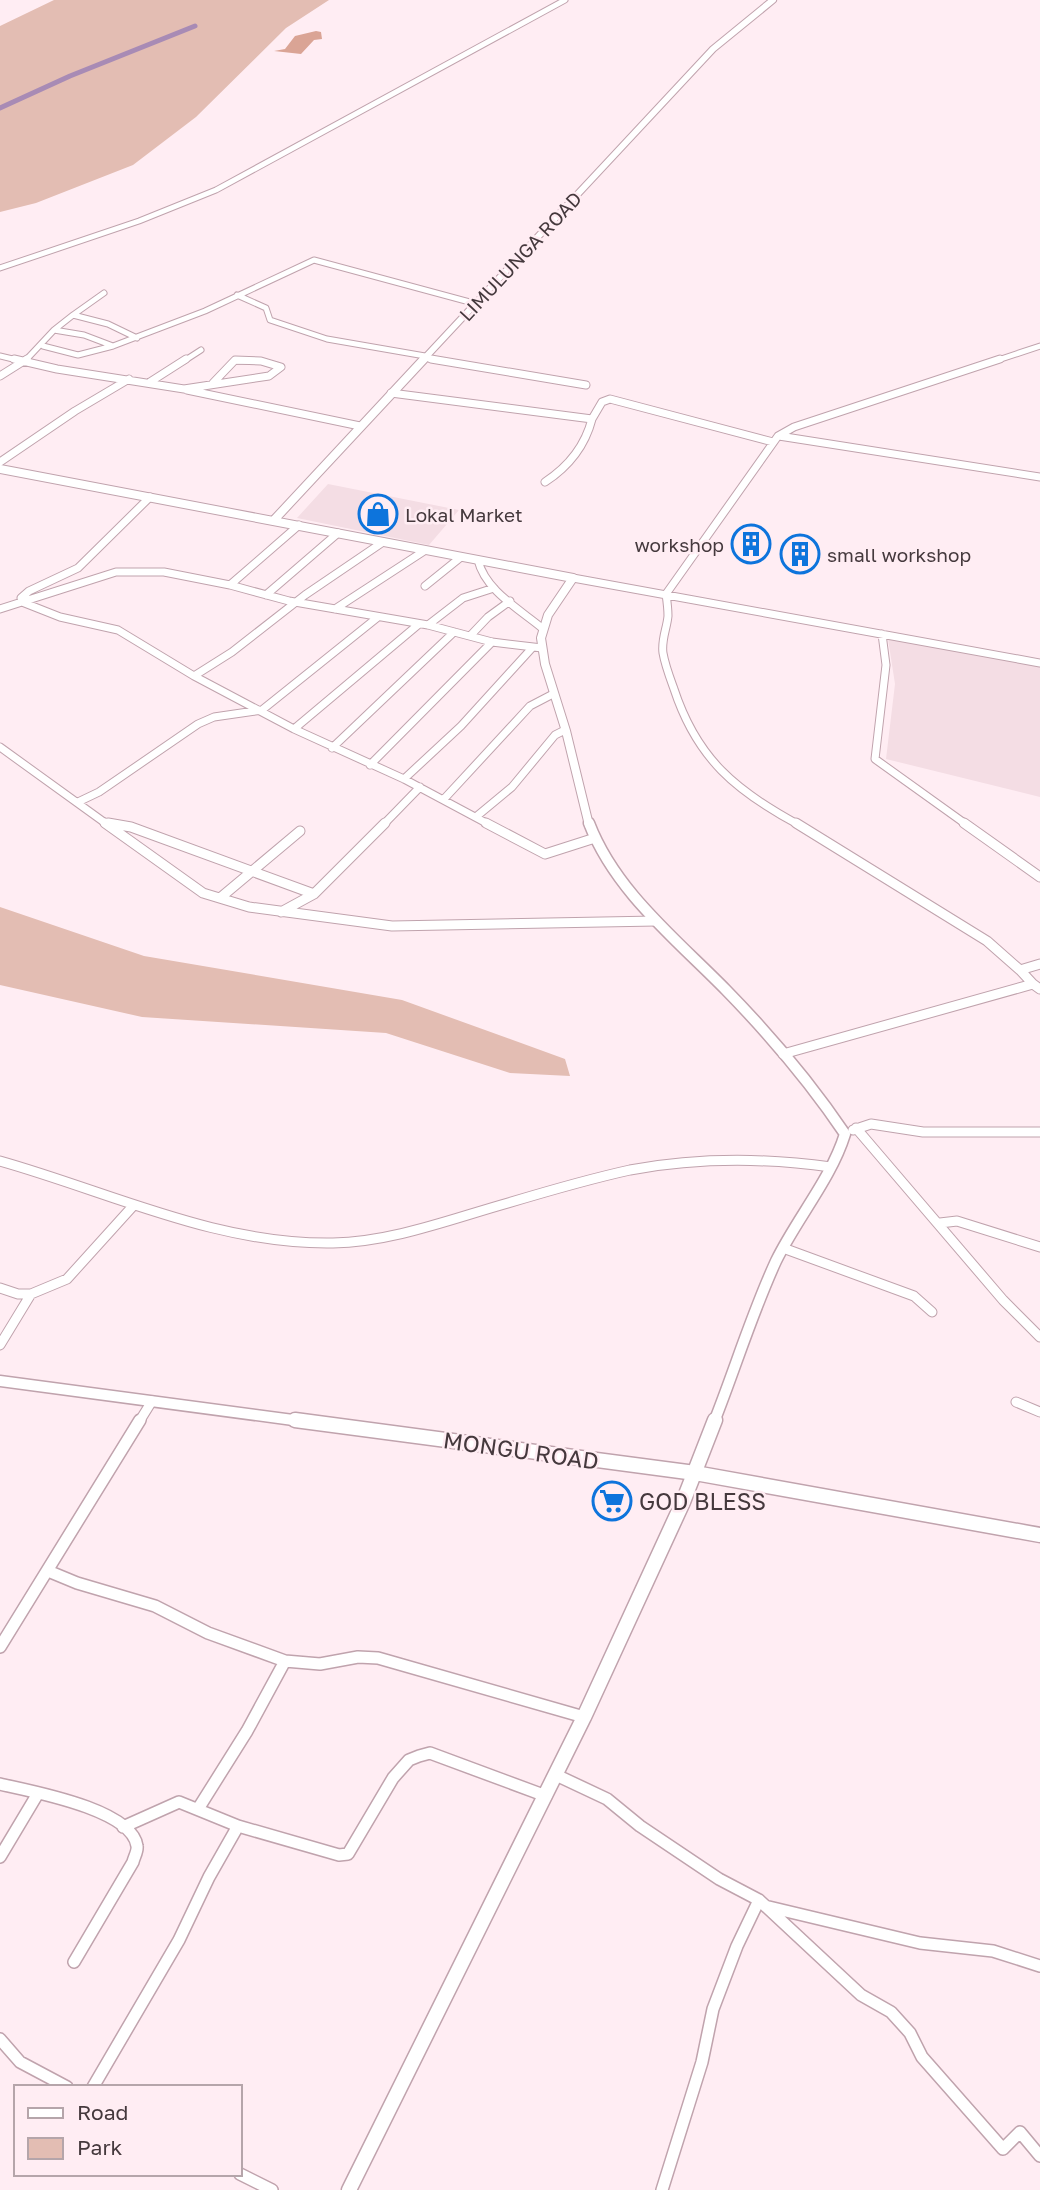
<svg xmlns="http://www.w3.org/2000/svg" width="1040" height="2190" font-family="'Golos Text',sans-serif">
	<style>
		.built { fill: #f4dde4 }
		.green { fill: #e3bdb3 }
		.forest { fill: #daa495 }
		.lines { fill: none; stroke-linecap: round; stroke-linejoin: round }
		.canal { stroke: #a88bb5; stroke-width: 5 }
		.minor-far3-casing { stroke: #c0a3ad; stroke-width: 7 }
		.minor-far2-casing { stroke: #c0a3ad; stroke-width: 9 }
		.minor-far1-casing { stroke: #c0a3ad; stroke-width: 11 }
		.minor-casing { stroke: #c0a3ad; stroke-width: 14 }
		.major-far3-casing { stroke: #c0a3ad; stroke-width: 8 }
		.major-far2-casing { stroke: #c0a3ad; stroke-width: 10 }
		.major-far1-casing { stroke: #c0a3ad; stroke-width: 13 }
		.major-casing { stroke: #c0a3ad; stroke-width: 17 }
		.minor-far3 { stroke: #fff; stroke-width: 5 }
		.minor-far2 { stroke: #fff; stroke-width: 7 }
		.minor-far1 { stroke: #fff; stroke-width: 9 }
		.minor { stroke: #fff; stroke-width: 11 }
		.major-far3 { stroke: #fff; stroke-width: 6 }
		.major-far2 { stroke: #fff; stroke-width: 8 }
		.major-far1 { stroke: #fff; stroke-width: 10 }
		.major { stroke: #fff; stroke-width: 14 }
		.labels { text-anchor: middle; dominant-baseline: central; stroke-width: 5; stroke-linejoin: round; paint-order: stroke }
		.far-street-label { font-size: 19px; fill: #45393d; stroke: #ffedf3 }
		.far-poi-label { font-size: 19px; fill: #45393d; stroke: #ffedf3; text-anchor: start }
		.street-label { font-size: 23px; fill: #45393d; stroke: #ffedf3 }
		.poi-label { font-size: 23px; fill: #45393d; stroke: #ffedf3; text-anchor: start }
	</style>
	<rect width="100%" height="100%" fill="#ffedf3"/>
	<path class="built" d="M 328,484 L 459,510 L 429,545 L 297,518 Z
		M 888,639 L 1040,666 L 1040,797 L 886,759 L 895,684 Z"/>
	<path class="green" d="M 54,0 L 329,0 L 286,28 L 196,117 L 133,165 L 36,203 L 0,212 L 0,26 Z
		M 0,907 L 144,956 L 402,1000 L 565,1059 L 570,1076 L 510,1073 L 386,1033 L 142,1017 L 0,985 Z"/>
	<path class="forest" d="M 316,31 L 321,32 L 322,39 L 314,40 L 301,54 L 274,51 L 285,49 L 295,36 Z"/>
	<g class="lines">
		<path class="canal" d="M 0,108 L 70,76 L 195,26"/>
		<defs>
			<path id="minor-far3" d="M 0,268 L 139,221 L 216,190 L 565,0
				M 104,293 L 73,315 L 108,324 L 137,338
				M 237,295 L 266,308 L 270,320 L 327,339 L 425,356
				M 54,330 L 73,315
				M 113,346 L 205,311 L 314,260 L 477,304
				M 0,356 L 21,361
				M 424,358 L 441,361
				M 25,361 L 54,330 L 84,335 L 113,346 L 78,355 L 43,346
				M 184,361 L 201,350
				M 234,361 L 258,361
				M 995,361 L 1040,346"/>
			<path id="minor-far2" d="M 14,359 L 57,369 L 184,389 L 269,376 L 281,367 L 261,361 L 235,360 L 213,383
				M 431,359 L 586,385
				M 0,376 L 27,359
				M 150,382 L 186,359
				M 187,390 L 360,426
				M 391,393 L 592,419 C 585,446 568,467 545,482
				M 592,419 L 602,402 L 610,399 L 773,442
				M 779,436 L 1040,477
				M 0,462 L 75,411 L 129,379
				M 150,497 L 78,568 L 29,591 L 21,598 L 22,602 L 60,617 L 118,630 L 194,676 L 294,729 L 404,779 L 490,825
				M 478,560 C 485,590 519,609 542,628
				M 573,578 L 1040,663
				M 230,585 L 299,525
				M 425,586 L 461,557
				M 266,595 L 338,533
				M 0,609 L 116,572 L 164,572 L 230,585 L 289,601 L 428,625 L 492,642 L 542,648
				M 335,609 L 424,551
				M 428,625 L 463,598 L 494,588
				M 882,634 L 886,665 L 875,759 L 967,825
				M 470,636 L 488,617 L 510,601
				M 194,676 L 232,652 L 305,595 L 383,542
				M 294,729 L 419,624
				M 0,747 L 108,825
				M 332,748 L 454,632
				M 370,765 L 492,642
				M 404,779 L 461,726 L 532,648
				M 444,799 L 530,706 L 553,694
				M 78,802 L 99,792 L 198,724 L 214,717 L 262,710 L 378,617
				M 477,816 L 512,787 L 555,735 L 565,730
				M 108,823 L 117,825
				M 383,825 L 420,787
				M 799,825 C 736,791 697,759 674,689 C 670,678 665,665 663,653 C 661,640 667,628 668,616 C 668,609 667,601 666,594 L 778,436 L 794,427 L 1000,359"/>
			<path id="minor-far1" d="M 105,823 L 203,893 L 249,907 L 392,926 L 656,921
				M 108,823 L 131,827 L 314,894
				M 486,823 L 545,854 L 595,838
				M 796,823 L 987,941 L 1020,970
				M 964,823 L 1040,877
				M 220,898 L 300,831
				M 281,912 L 314,894 L 385,823
				M 1033,984 L 1020,970 L 1040,964
				M 783,1054 L 1033,984 L 1040,989
				M 856,1128 L 1003,1300 L 1040,1337
				M 853,1130 L 871,1124 L 923,1132 L 1040,1132
				M 0,1161 C 110,1192 217,1245 333,1243 C 392,1242 451,1219 508,1203 C 548,1191 589,1179 630,1170 C 695,1158 766,1158 831,1167
				M 940,1223 L 957,1221 L 1040,1247
				M 783,1248 L 914,1296 L 932,1312
				M 0,1288 L 18,1294 L 31,1294
				M 0,1345 L 31,1294 L 67,1279 L 133,1206
				M 1016,1402 L 1040,1412
				M 139,1422 L 152,1401"/>
			<path id="minor" d="M 48,1571 L 77,1583 L 155,1606 L 208,1633 L 285,1661 L 320,1664 L 358,1657 L 378,1658 L 584,1717
				M 0,1647 L 140,1420
				M 556,1775 L 607,1799 L 640,1826 L 719,1879 L 759,1900 L 861,1995 L 891,2012 L 910,2033 L 922,2057 L 1003,2149 L 1020,2132 L 1040,2156
				M 0,1784 C 30,1791 132,1809 137,1846 C 138,1851 134,1857 133,1862 L 74,1962
				M 198,1809 L 247,1731 L 285,1661
				M 238,1826 L 339,1855 L 348,1854 L 393,1778 L 409,1760 L 419,1756 L 430,1753 L 546,1796
				M 0,1857 L 37,1795
				M 769,1907 L 920,1943 L 993,1951 L 1040,1966
				M 0,2039 L 20,2062 L 67,2087
				M 93,2087 L 179,1940 L 209,1877 L 238,1826 L 179,1802 L 123,1827
				M 240,2174 L 272,2190
				M 662,2190 L 702,2062 L 713,2009 L 737,1946 L 759,1900"/>
			<path id="major-far3" d="M 422,361 L 713,49 L 773,0"/>
			<path id="major-far2" d="M 0,469 L 573,578 L 548,615 L 541,638 L 545,664 L 566,731 L 589,825
				M 274,520 L 424,359"/>
			<path id="major-far1" d="M 589,823 C 615,891 676,939 726,990 C 770,1035 810,1082 845,1134 C 831,1179 797,1218 776,1261 C 752,1313 735,1369 714,1422
				M 0,1381 L 308,1422"/>
			<path id="major" d="M 295,1420 L 695,1473 L 1040,1535
				M 349,2190 L 584,1717 L 683,1502 L 715,1420"/>
		</defs>
		<use href="#minor-far3" class="minor-far3-casing"/>
		<use href="#minor-far2" class="minor-far2-casing"/>
		<use href="#minor-far1" class="minor-far1-casing"/>
		<use href="#minor" class="minor-casing"/>
		<use href="#major-far3" class="major-far3-casing"/>
		<use href="#major-far2" class="major-far2-casing"/>
		<use href="#major-far1" class="major-far1-casing"/>
		<use href="#major" class="major-casing"/>
		<use href="#minor-far3" class="minor-far3"/>
		<use href="#minor-far2" class="minor-far2"/>
		<use href="#minor-far1" class="minor-far1"/>
		<use href="#minor" class="minor"/>
		<use href="#major-far3" class="major-far3"/>
		<use href="#major-far2" class="major-far2"/>
		<use href="#major-far1" class="major-far1"/>
		<use href="#major" class="major"/>
	</g>
	<defs>
		<symbol id="shop-ring" viewBox="-11 -11 22 22"><circle r="9.5" fill="#ffedf3" stroke="#0d74dc" stroke-width="1.5"/><path d="M-5-2.5h2.3a2.7 3.5 0 0 1 5.4 0H5L5.5 6h-11ZM-1.5-2.5h3a1.5 2.3 0 0 0-3 0Z" fill="#0d74dc"/></symbol>
		<symbol id="building-ring" viewBox="-11 -11 22 22"><circle r="9.5" fill="#ffedf3" stroke="#0d74dc" stroke-width="1.5"/><path d="M-4-6H4V6H1V3H-1V6H-4ZM-2.5-4.3h1.7v1.8h-1.7ZM.8-4.3h1.7v1.8H.8ZM-2.5-1h1.7V.8h-1.7ZM.8-1h1.7V.8H.8Z" fill="#0d74dc"/></symbol>
		<symbol id="supermarket-ring" viewBox="-11 -11 22 22"><circle r="9.5" fill="#ffedf3" stroke="#0d74dc" stroke-width="1.5"/><path d="M-6-5.5h2.5l.6 2H6L4.5 2H-2.5L-4.4-4H-6ZM-1.5 3.2a1.3 1.3 0 1 0 .1 0ZM3 3.2a1.3 1.3 0 1 0 .1 0Z" fill="#0d74dc"/></symbol>
	</defs>
	<g fill-rule="evenodd">
		<use href="#shop-ring" x="356" y="492" width="44" height="44"/>
		<use href="#building-ring" x="729" y="522" width="44" height="44"/>
		<use href="#building-ring" x="778" y="532" width="44" height="44"/>
		<use href="#supermarket-ring" x="590" y="1479" width="44" height="44"/>
	</g>
	<g class="labels">
		<g class="far-street-label">
			<text transform="translate(520 256) rotate(-47)">LIMULUNGA ROAD</text>
		</g>
		<g class="far-poi-label">
			<text x="405" y="514">Lokal Market</text>
			<text x="724" y="544" text-anchor="end">workshop</text>
			<text x="827" y="554">small workshop</text>
		</g>
		<g class="street-label">
			<text transform="translate(521 1450) rotate(8)">MONGU ROAD</text>
		</g>
		<g class="poi-label">
			<text x="639" y="1501">GOD BLESS</text>
		</g>
	</g>
	<rect x="14" y="2085" width="228" height="91" fill="#ffedf3" stroke="#b5a5aa" stroke-width="2"/>
	<rect x="28" y="2108" width="35" height="10" fill="#ffffff" stroke="#b5a5aa" stroke-width="2"/>
	<text x="77" y="2120" font-size="21" fill="#45393d">Road</text>
	<rect x="28" y="2138" width="35" height="21" fill="#e3bdb3" stroke="#b5a5aa" stroke-width="2"/>
	<text x="77" y="2155" font-size="21" fill="#45393d">Park</text>
</svg>
